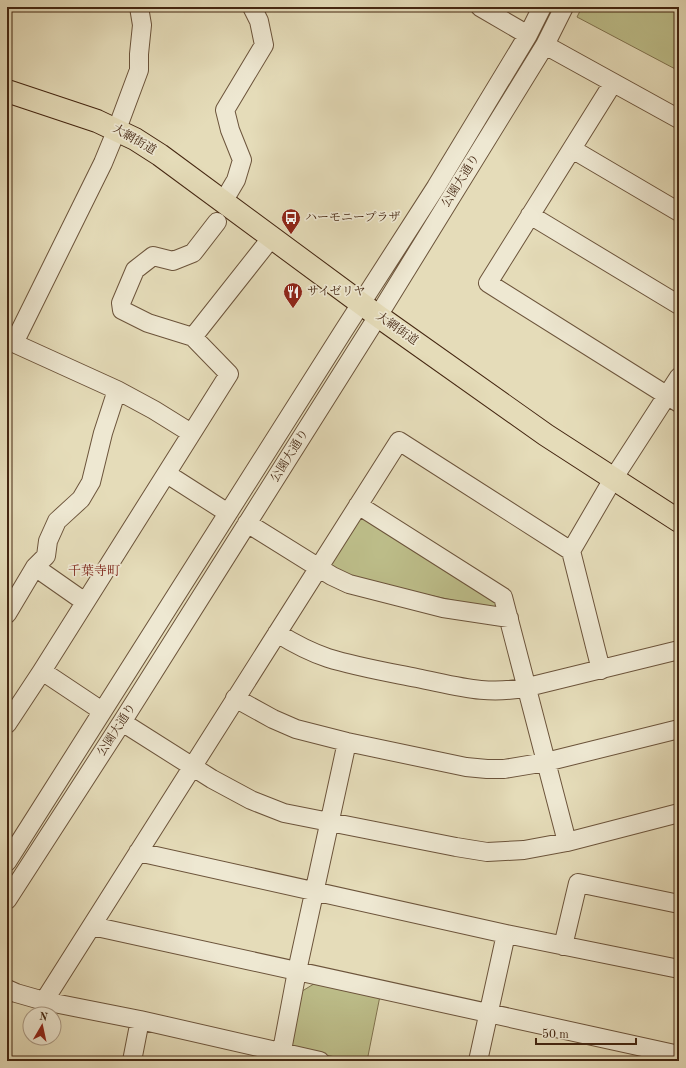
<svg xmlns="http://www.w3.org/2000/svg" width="686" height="1068" font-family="'Old Standard TT','Noto Serif JP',serif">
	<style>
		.green { fill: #bdbe8a; stroke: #80724e }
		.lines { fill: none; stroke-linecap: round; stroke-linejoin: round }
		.minor-casing { stroke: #6c543b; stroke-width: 20 }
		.major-casing { stroke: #442611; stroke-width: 24 }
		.minor { stroke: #eee8d2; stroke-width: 18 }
		.major { stroke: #e5dcb9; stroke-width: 22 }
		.labels { text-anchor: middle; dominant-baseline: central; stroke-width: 3.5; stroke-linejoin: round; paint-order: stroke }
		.street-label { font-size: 12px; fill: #442611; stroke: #eee8d2 }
		.poi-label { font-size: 12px; fill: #442611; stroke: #eee8d2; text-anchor: start }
		.neighbourhood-label { font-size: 13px; fill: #7a1f14; stroke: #eee8d2 }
	</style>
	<rect width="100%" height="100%" fill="#e5dcb9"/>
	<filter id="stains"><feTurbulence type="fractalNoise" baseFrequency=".005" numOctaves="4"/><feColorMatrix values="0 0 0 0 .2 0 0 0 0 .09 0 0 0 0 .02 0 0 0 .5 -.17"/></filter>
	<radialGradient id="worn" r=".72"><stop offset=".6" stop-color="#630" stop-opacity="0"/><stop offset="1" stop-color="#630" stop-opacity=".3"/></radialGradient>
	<path class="green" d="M 582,7 L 679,7 L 679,71 L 577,17 Z
		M 358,516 L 365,516 L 499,603 L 494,609 L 354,579 L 340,574 L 329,563 Z
		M 317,982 L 380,996 L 367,1061 L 355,1061 L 291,1048 L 299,993 Z"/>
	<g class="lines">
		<defs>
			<path id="minor" d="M 480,7 L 528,35
				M 545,45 L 679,119
				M 613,83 L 488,283 L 679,403
				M 572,149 L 679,212
				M 223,202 L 236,180 L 242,160 L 230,130 L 225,110 L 264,45 L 259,21 L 252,7
				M 530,215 L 679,305
				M 193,337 L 272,237
				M 7,340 L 117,390 L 154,410 L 191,433
				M 14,343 L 103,163 L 117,129 L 139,70 L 139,54 L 142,25 L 139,7
				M 167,474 L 228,513
				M 358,505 L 503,597 L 567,842
				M 247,523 L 332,576 L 349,584 L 443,608 L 509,618
				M 35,567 L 85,602
				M 7,614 L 35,567 L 46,556 L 48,541 L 57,521 L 81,499 L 91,482 L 103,433 L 117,390
				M 277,633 C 293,643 310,652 328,658 C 357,667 387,672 417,678 C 457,686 487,696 528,687 L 679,650
				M 601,670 L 571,551 L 613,479 L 679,377
				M 42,671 L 102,711
				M 235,698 L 273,719 L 296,729 L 347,742 L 466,767 L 487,769 L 504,769 L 546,762 L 679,729
				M 122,722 L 212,779 L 251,800 L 284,813 L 456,847 L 487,852 L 524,850 L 567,842 L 679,813
				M 7,724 L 42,671 L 229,374 L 193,337 L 148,323 L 122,310 L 121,303 L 135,270 L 153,256 L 173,261 L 193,253 L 217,222
				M 138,852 L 506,934 L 679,969
				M 7,862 L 344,330 L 436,187 L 528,35 L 542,7
				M 7,900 L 122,722 L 378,316 L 545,45 L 564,7
				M 92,926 L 679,1055
				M 563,946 L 578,883 L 679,904
				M 7,989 L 16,993 L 44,1001 L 140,1020 L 320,1061
				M 44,1001 L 399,441 L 571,551
				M 132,1061 L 140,1020
				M 280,1061 L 297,971 L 347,742
				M 478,1061 L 506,934"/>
			<path id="major" d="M 7,91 L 97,121 L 135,139 L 160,155 L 378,316 L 546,435 L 679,521"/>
		</defs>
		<use href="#minor" class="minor-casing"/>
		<use href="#major" class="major-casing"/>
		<use href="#minor" class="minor"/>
		<use href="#major" class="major"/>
	</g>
	<defs>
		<symbol id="bus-pin" viewBox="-11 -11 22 30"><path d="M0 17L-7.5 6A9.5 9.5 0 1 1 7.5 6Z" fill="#8f2418" stroke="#eee8d2"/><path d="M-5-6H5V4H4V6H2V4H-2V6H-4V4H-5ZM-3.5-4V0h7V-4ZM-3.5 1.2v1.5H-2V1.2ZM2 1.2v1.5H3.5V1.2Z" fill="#fff"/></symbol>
		<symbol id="restaurant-pin" viewBox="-11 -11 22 30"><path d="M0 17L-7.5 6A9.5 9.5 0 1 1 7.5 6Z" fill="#8f2418" stroke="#eee8d2"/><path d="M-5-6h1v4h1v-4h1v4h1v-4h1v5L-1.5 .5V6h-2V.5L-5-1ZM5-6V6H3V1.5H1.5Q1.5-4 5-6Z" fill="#fff"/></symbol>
	</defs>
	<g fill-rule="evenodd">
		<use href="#bus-pin" x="280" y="207" width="22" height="30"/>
		<use href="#restaurant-pin" x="282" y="281" width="22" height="30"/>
	</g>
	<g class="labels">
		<g class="street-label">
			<text transform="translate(134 140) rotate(30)">大網街道</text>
			<text transform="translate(461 181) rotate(-58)">公園大通り</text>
			<text transform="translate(397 329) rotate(35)">大網街道</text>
			<text transform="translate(290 456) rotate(-58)">公園大通り</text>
			<text transform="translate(117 730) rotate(-57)">公園大通り</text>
		</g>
		<g class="poi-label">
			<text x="305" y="218">ハーモニープラザ</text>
			<text x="307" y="292">サイゼリヤ</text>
		</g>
		<g class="neighbourhood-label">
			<text x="94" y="571">千葉寺町</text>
		</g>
	</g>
	<rect width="686" height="1068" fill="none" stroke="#e5dcb9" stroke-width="24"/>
	<rect x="8" y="8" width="670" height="1052" fill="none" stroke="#442611" stroke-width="2"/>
	<rect x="12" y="12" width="662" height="1044" fill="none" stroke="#442611"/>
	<g transform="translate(42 1026) rotate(9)"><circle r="19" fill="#eee8d2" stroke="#aa9a85"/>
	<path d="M0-3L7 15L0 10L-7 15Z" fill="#8f2418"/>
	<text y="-6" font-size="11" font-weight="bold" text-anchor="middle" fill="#442611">N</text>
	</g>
	<path d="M536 1038v6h100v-6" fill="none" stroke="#442611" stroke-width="2"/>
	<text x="542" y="1038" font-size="12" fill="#442611" stroke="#eee8d2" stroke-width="3" paint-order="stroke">50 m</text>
	<rect width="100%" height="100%" filter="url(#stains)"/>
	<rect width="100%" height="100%" fill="url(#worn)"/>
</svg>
